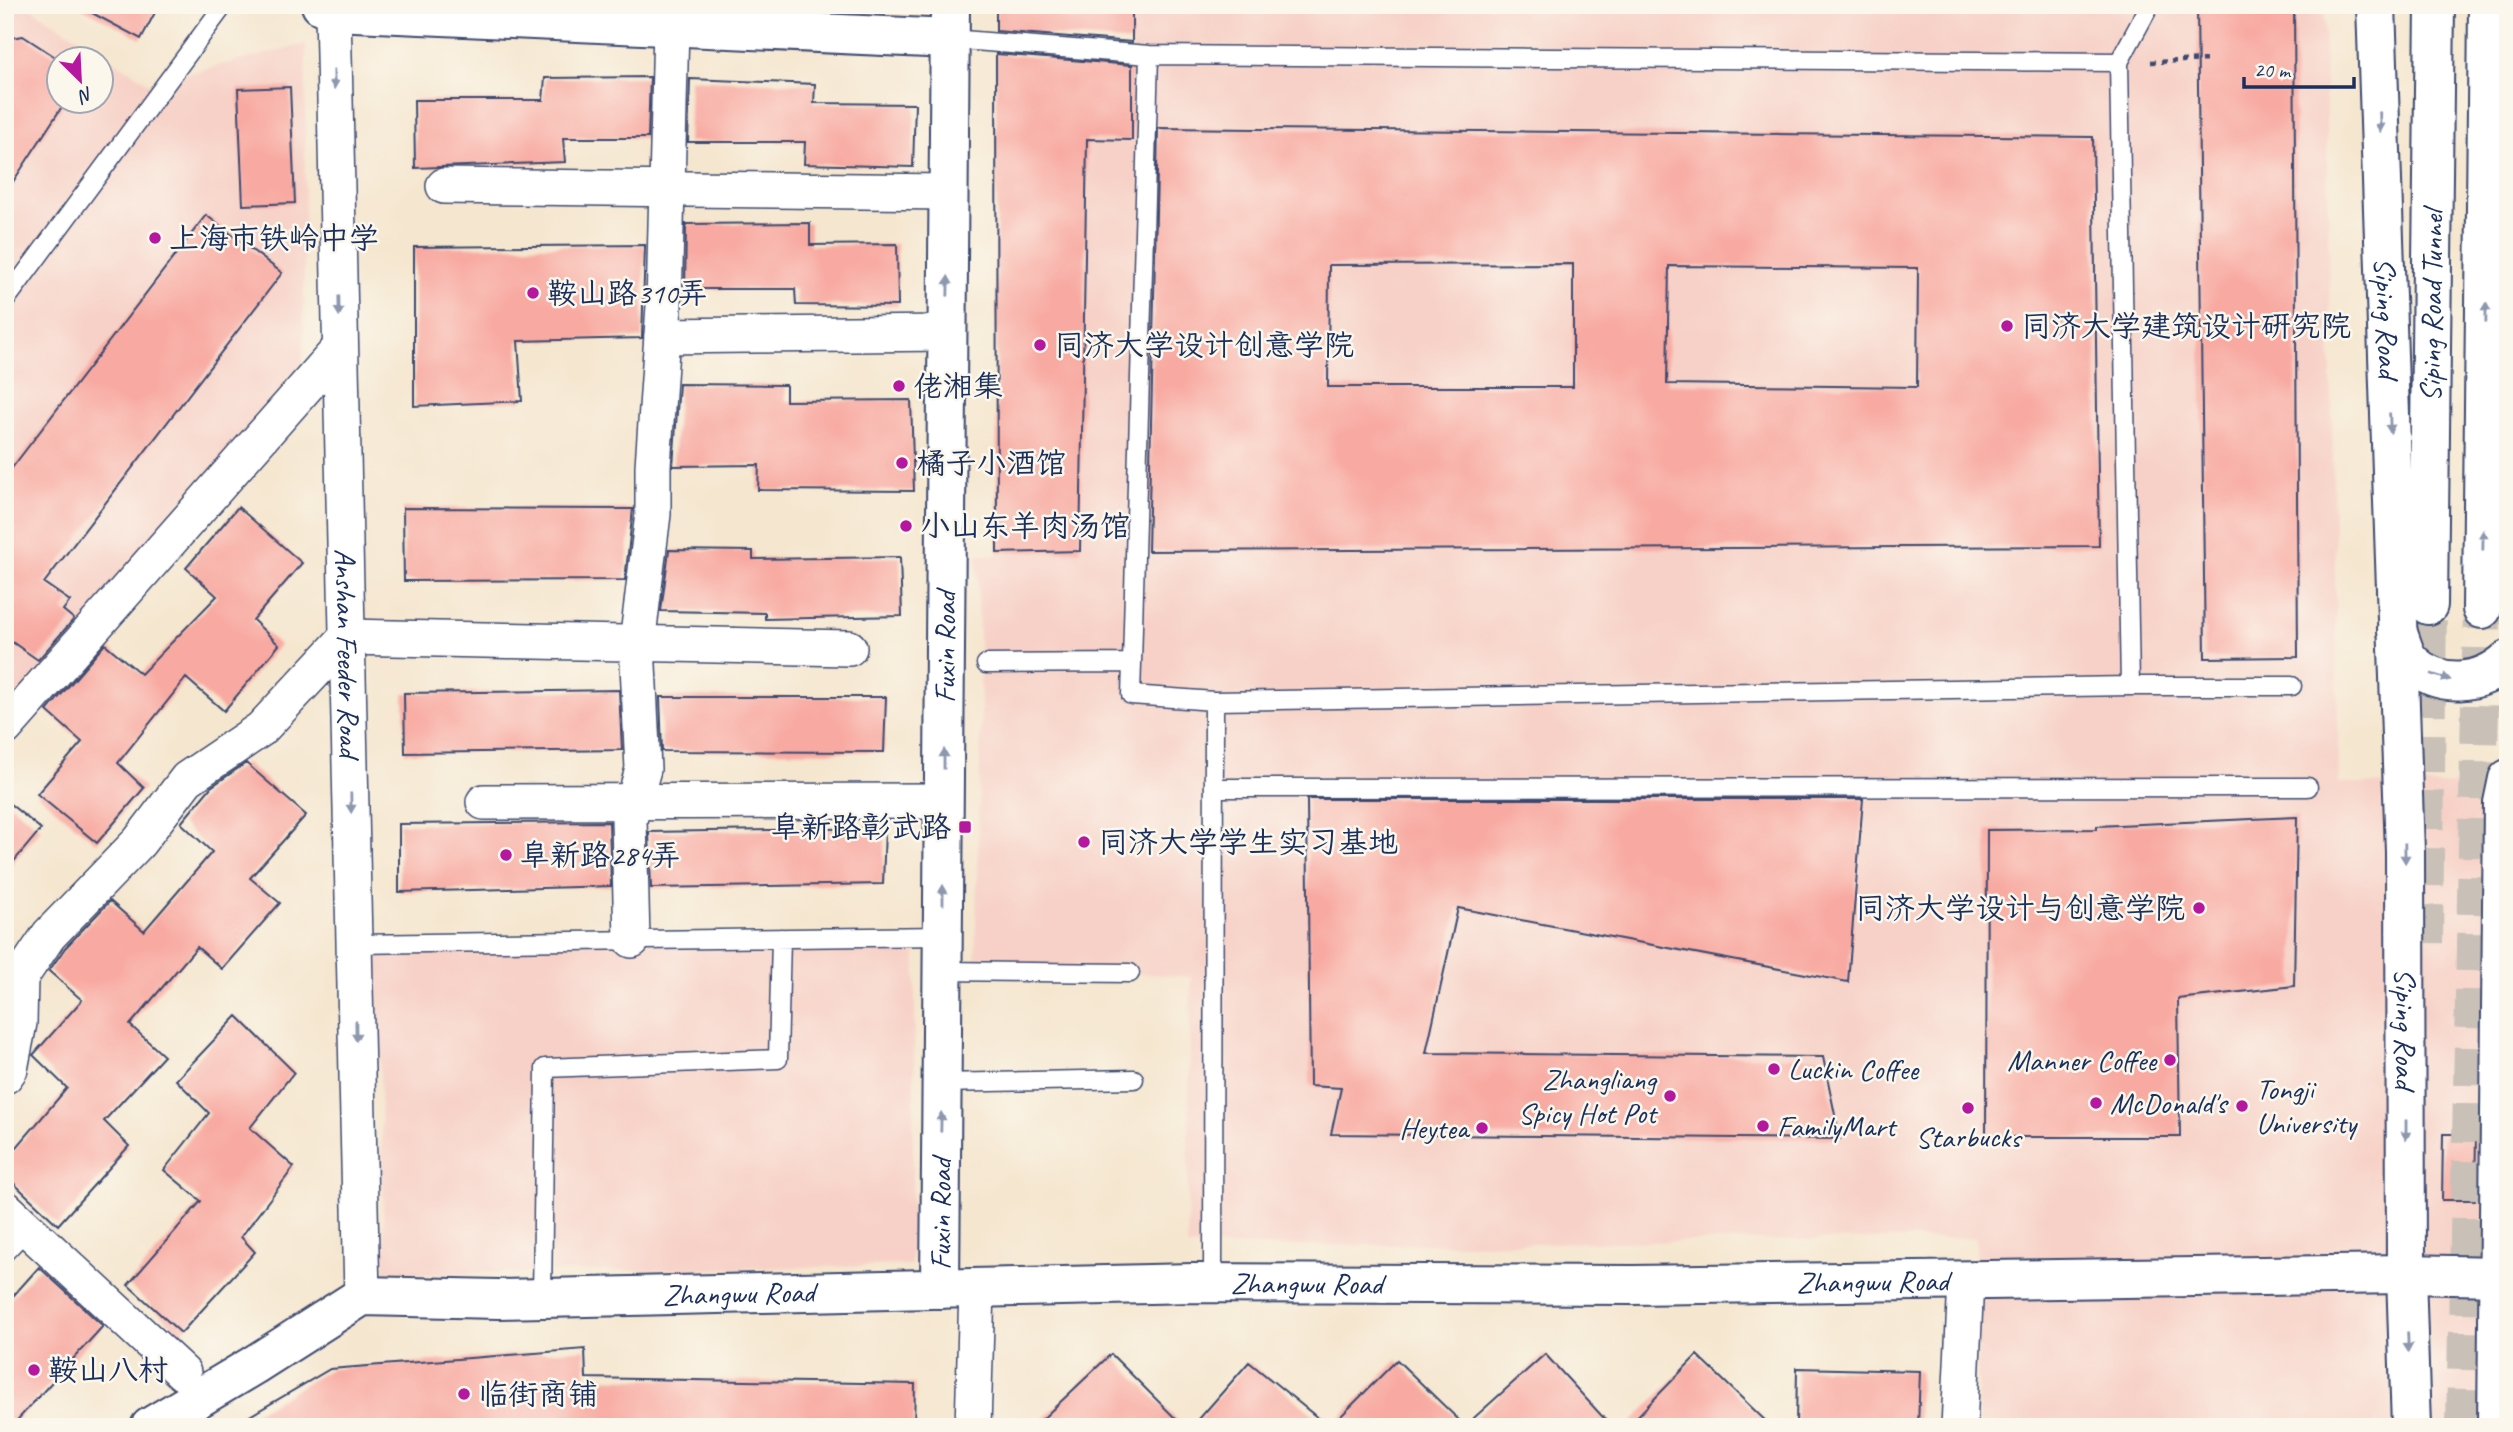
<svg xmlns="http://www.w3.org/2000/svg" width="2513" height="1432" font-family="Caveat,'LXGW WenKai TC',sans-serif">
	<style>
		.built { fill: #f7d1c7; fill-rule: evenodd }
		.building { fill: #f8aaa2; fill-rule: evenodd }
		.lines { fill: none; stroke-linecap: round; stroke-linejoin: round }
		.primary-tunnel { stroke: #c9c1b8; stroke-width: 38; stroke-dasharray: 38 19; stroke-linecap: butt }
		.lane-casing { stroke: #3c4a6f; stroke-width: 21 }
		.street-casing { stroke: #3c4a6f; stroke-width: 38 }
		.secondary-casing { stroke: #3c4a6f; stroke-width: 42 }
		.primary-casing { stroke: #3c4a6f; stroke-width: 42 }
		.path { stroke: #3c4a6f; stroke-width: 4.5; stroke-dasharray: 5 5; stroke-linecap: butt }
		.lane { stroke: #fff; stroke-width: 18 }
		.street { stroke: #fff; stroke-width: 35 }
		.secondary { stroke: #fff; stroke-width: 38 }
		.primary { stroke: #fff; stroke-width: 38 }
		.oneway { fill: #8d97ae }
		.poi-dot { fill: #b5179e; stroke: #fbf7ec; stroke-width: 2.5 }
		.labels { text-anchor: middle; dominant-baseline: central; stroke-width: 5; stroke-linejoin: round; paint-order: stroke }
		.poi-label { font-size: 30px; fill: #1b2f5e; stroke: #fbf7ec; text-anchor: start }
		.street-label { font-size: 30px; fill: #1b2f5e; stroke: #fbf7ec }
	</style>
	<rect width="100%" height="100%" fill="#fbf7ec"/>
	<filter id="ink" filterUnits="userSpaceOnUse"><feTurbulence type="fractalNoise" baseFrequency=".0143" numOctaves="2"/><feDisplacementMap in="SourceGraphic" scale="14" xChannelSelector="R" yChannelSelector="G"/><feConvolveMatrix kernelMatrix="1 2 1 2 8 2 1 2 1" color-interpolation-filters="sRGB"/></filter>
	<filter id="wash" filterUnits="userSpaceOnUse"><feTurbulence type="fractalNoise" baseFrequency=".00686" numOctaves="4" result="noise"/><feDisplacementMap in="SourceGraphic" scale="28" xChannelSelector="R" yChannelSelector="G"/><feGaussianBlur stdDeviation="1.57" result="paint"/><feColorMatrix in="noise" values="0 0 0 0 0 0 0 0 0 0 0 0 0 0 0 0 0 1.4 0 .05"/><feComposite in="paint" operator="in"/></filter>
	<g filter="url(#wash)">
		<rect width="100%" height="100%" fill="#f5e6cf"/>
		<path class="built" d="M 5,5 L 26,5 L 149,83 L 306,44 L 303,375 L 5,721 ZM 60,60 L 102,60 L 102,102 L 60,102 Z
			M 2324,5 L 2339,784 L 2508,786 L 2508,1427 L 1978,1427 L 1976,1238 L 1187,1247 L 1191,977 L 1130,973 L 975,971 L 981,712 L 977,556 L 1080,550 L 1087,139 L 1132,140 L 1132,6 Z
			M 916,938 L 911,1265 L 385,1275 L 377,945 Z"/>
		<g id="blocks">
			<path class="building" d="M 77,5 L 159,5 L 141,39 Z
				M 996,5 L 1132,5 L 1132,42 L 996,31 Z
				M 2197,5 L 2294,5 L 2298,657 L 2205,658 Z
				M 23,36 L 60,60 L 60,102 L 65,102 L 5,194 L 5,39 Z
				M 996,54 L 1132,65 L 1132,140 L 1087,139 L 1080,551 L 997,553 Z
				M 650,77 L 648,138 L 563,138 L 565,162 L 415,168 L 414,100 L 543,100 L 545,78 Z
				M 690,79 L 815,84 L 814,103 L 915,104 L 913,167 L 804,164 L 805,142 L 688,142 Z
				M 290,87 L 295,203 L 243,205 L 238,89 Z
				M 1158,128 L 2093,137 L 2099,546 L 1148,551 ZM 1573,264 L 1573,387 L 1328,387 L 1329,265 ZM 1669,266 L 1918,268 L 1917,387 L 1667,384 Z
				M 206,215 L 282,273 L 44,583 L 70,601 L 63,610 L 74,619 L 38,660 L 5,637 L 5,477 Z
				M 810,223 L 810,245 L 897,244 L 898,306 L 796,305 L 795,289 L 685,289 L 686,224 Z
				M 645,245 L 642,338 L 518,341 L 522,401 L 414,406 L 414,247 Z
				M 679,384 L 786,385 L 786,401 L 911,400 L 914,491 L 758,490 L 759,465 L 673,466 Z
				M 238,507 L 302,563 L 253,620 L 279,645 L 224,711 L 186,678 L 118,763 L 144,788 L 97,843 L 37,794 L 82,742 L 47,711 L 105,644 L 141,674 L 217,596 L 186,568 Z
				M 403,508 L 633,509 L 625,580 L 404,581 Z
				M 669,550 L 753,551 L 753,559 L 900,557 L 902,616 L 765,619 L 765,613 L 661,611 Z
				M 619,690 L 622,750 L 405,753 L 404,693 Z
				M 660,697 L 886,697 L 884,752 L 662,751 Z
				M 246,763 L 306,815 L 250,878 L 280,903 L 222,969 L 197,947 L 130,1025 L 164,1056 L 104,1121 L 129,1146 L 58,1225 L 5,1175 L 5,1161 L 67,1088 L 33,1055 L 82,1000 L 49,971 L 65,948 L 110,901 L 144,931 L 212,852 L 181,823 L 211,787 Z
				M 1307,799 L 1863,799 L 1848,982 L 1458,908 L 1426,1053 L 1823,1057 L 1840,1139 L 1331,1134 L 1341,1088 L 1310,1086 Z
				M 5,800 L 41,829 L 5,872 Z
				M 2297,817 L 2294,986 L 2178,999 L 2180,1137 L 1986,1137 L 1987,830 L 2097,829 L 2097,826 Z
				M 609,822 L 611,886 L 399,892 L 399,824 Z
				M 885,828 L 883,884 L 651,888 L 649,832 Z
				M 237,1016 L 294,1072 L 250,1128 L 294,1167 L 241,1237 L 255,1252 L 181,1333 L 128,1285 L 201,1201 L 164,1170 L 209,1113 L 176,1080 Z
				M 2443,1134 L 2476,1134 L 2475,1200 L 2442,1200 Z
				M 39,1267 L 103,1326 L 11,1427 L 5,1427 L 5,1305 Z
				M 585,1349 L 586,1378 L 915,1384 L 914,1427 L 231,1427 L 330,1369 Z
				M 1111,1354 L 1184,1427 L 1034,1427 Z
				M 1545,1354 L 1612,1427 L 1330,1427 L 1397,1360 L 1465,1426 Z
				M 1697,1355 L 1772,1427 L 1627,1427 Z
				M 1249,1362 L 1329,1427 L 1192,1427 Z
				M 1797,1368 L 1920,1371 L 1918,1427 L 1796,1427 Z"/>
		</g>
	</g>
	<g filter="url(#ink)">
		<use href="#blocks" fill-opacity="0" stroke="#3c4a6f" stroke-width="2"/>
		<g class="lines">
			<path class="primary-tunnel" d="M 2424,943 L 2428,605
				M 2465,1427 L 2482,609"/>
			<defs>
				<path id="lane" d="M 950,39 L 1149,55
					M 2119,62 L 2130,686
					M 5,301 L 224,5
					M 1132,663 L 1131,695 L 1214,701
					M 986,664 L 1132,663 L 1149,55 L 2119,62 L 2150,5
					M 1214,788 L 2308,787
					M 354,944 L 943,936
					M 942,971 L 1130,973
					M 942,1083 L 1134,1079
					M 5,1252 L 27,1229
					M 1213,1284 L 1214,701 L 2130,686 L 2292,686
					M 542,1298 L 545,1068 L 778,1059 L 781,938"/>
				<g id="street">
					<path id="s1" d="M 333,11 L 362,1296"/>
					<path d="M 444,186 L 949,192"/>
					<path d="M 662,336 L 948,333"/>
					<path d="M 5,728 L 340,348"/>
					<path d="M 484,802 L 944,801"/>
					<path d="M 632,940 L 629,820 L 643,769 L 637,644 L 653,514 L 653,466 L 664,306 L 671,26"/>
					<path d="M 5,1076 L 10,1069 L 19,1023 L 20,978 L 49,935 L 139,842 L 187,779 L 261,729 L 347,637 L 849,648"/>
					<path d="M 5,1208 L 183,1373"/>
					<path d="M 973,1427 L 977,1288"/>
					<path d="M 1959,1427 L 1966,1281"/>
				</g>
				<g id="secondary">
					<path d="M 321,5 L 333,11 L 950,39"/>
					<path id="s2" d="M 940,1289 L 950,5"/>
					<path id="s3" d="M 150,1427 L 254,1365 L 362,1296 L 499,1299 L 1193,1283 L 1633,1285 L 2406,1274 L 2498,1276"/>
				</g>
				<g id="primary">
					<path id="s4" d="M 2376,5 L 2405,852 L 2406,1274 L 2411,1427"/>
					<path id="s5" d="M 2428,605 L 2435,5"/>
					<path d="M 2482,609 L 2488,5"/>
					<path d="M 2397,631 C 2401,640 2404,655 2411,662 C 2439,689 2481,685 2508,660"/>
					<path d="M 2497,1427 L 2503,803 L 2508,779"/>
				</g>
			</defs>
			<use href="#lane" class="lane-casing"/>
			<use href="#street" class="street-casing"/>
			<use href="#secondary" class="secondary-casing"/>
			<use href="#primary" class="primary-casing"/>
			<path class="path" d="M 2151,62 L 2210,60"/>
			<use href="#lane" class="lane"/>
			<use href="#street" class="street"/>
			<use href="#secondary" class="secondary"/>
			<use href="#primary" class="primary"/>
		</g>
		<defs><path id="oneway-solid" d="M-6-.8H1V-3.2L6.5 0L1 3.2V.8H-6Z" transform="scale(1.75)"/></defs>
		<g class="oneway">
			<use href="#oneway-solid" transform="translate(334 79) rotate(89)"/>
			<use href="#oneway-solid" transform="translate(2380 122) rotate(88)"/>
			<use href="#oneway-solid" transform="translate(948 286) rotate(-89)"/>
			<use href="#oneway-solid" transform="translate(339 306) rotate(89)"/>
			<use href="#oneway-solid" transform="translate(2486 313) rotate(-89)"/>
			<use href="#oneway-solid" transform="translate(2390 423) rotate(88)"/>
			<use href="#oneway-solid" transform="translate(2483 540) rotate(-89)"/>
			<use href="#oneway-solid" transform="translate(2441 677) rotate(17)"/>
			<use href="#oneway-solid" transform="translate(944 759) rotate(-90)"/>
			<use href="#oneway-solid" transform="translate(351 803) rotate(89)"/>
			<use href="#oneway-solid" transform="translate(2405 853) rotate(89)"/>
			<use href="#oneway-solid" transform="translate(943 895) rotate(-90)"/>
			<use href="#oneway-solid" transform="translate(356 1031) rotate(89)"/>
			<use href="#oneway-solid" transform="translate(941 1122) rotate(-89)"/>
			<use href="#oneway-solid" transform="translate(2406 1130) rotate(90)"/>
			<use href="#oneway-solid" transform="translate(2408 1342) rotate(88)"/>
		</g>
	</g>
	<g class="poi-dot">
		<circle cx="155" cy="238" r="7"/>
		<circle cx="533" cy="293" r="7"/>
		<circle cx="2007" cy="326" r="7"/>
		<circle cx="1040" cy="345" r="7"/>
		<circle cx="899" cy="386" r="7"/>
		<circle cx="902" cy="463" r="7"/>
		<circle cx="906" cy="526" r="7"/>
		<rect x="958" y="820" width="14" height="14" rx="3.5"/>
		<circle cx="1084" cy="842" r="7"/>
		<circle cx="506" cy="855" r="7"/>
		<circle cx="2199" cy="908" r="7"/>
		<circle cx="2170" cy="1060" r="7"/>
		<circle cx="1774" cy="1069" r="7"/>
		<circle cx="1670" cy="1096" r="7"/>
		<circle cx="2096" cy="1103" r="7"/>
		<circle cx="2242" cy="1106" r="7"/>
		<circle cx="1968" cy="1108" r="7"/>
		<circle cx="1763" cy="1126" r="7"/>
		<circle cx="1482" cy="1128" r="7"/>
		<circle cx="34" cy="1370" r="7"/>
		<circle cx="464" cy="1394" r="7"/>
	</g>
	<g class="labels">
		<g class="poi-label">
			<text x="169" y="238">上海市铁岭中学</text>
			<text x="547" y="293">鞍山路310弄</text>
			<text x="2021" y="326">同济大学建筑设计研究院</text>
			<text x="1054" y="345">同济大学设计创意学院</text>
			<text x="913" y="386">佬湘集</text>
			<text x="916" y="463">橘子小酒馆</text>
			<text x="920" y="526">小山东羊肉汤馆</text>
			<text x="951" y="827" text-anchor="end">阜新路彰武路</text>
			<text x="1098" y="842">同济大学学生实习基地</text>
			<text x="520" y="855">阜新路284弄</text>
			<text x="2185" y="908" text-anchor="end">同济大学设计与创意学院</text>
			<text x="2156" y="1060" text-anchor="end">Manner Coffee</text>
			<text x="1788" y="1069">Luckin Coffee</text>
			<text x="1656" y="1079" text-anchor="end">Zhangliang<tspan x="1656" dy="34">Spicy Hot Pot</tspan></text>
			<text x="2256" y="1089">Tongji<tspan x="2256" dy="34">University</tspan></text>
			<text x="2110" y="1103">McDonald's</text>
			<text x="1777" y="1126">FamilyMart</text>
			<text x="1468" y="1128" text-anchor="end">Heytea</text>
			<text x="1968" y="1137" text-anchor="middle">Starbucks</text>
			<text x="48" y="1370">鞍山八村</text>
			<text x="478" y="1394">临街商铺</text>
		</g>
		<g class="street-label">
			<text stroke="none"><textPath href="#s5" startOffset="299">Siping Road Tunnel</textPath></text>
			<text stroke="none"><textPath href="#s4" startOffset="313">Siping Road</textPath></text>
			<text stroke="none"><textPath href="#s2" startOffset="642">Fuxin Road</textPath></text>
			<text stroke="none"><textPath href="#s1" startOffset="642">Anshan Feeder Road</textPath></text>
			<text stroke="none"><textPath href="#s4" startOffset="1024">Siping Road</textPath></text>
			<text stroke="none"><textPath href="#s2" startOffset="75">Fuxin Road</textPath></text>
			<text stroke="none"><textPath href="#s3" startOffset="1760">Zhangwu Road</textPath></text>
			<text stroke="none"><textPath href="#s3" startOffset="1194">Zhangwu Road</textPath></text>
			<text stroke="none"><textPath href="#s3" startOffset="626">Zhangwu Road</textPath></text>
		</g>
	</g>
	<rect width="2513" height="1432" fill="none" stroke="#fbf7ec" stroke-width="28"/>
	<g transform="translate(80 80) rotate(156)"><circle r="33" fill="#fbf7ec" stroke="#a1a7b3" stroke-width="2"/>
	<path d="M0-5L12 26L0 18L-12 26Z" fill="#b5179e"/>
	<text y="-10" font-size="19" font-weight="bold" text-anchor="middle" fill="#1b2f5e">N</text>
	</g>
	<path d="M2244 77v10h110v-10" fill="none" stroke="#1b2f5e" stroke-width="3.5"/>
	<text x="2254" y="77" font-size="21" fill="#1b2f5e" stroke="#fbf7ec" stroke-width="5" paint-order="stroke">20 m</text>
</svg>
